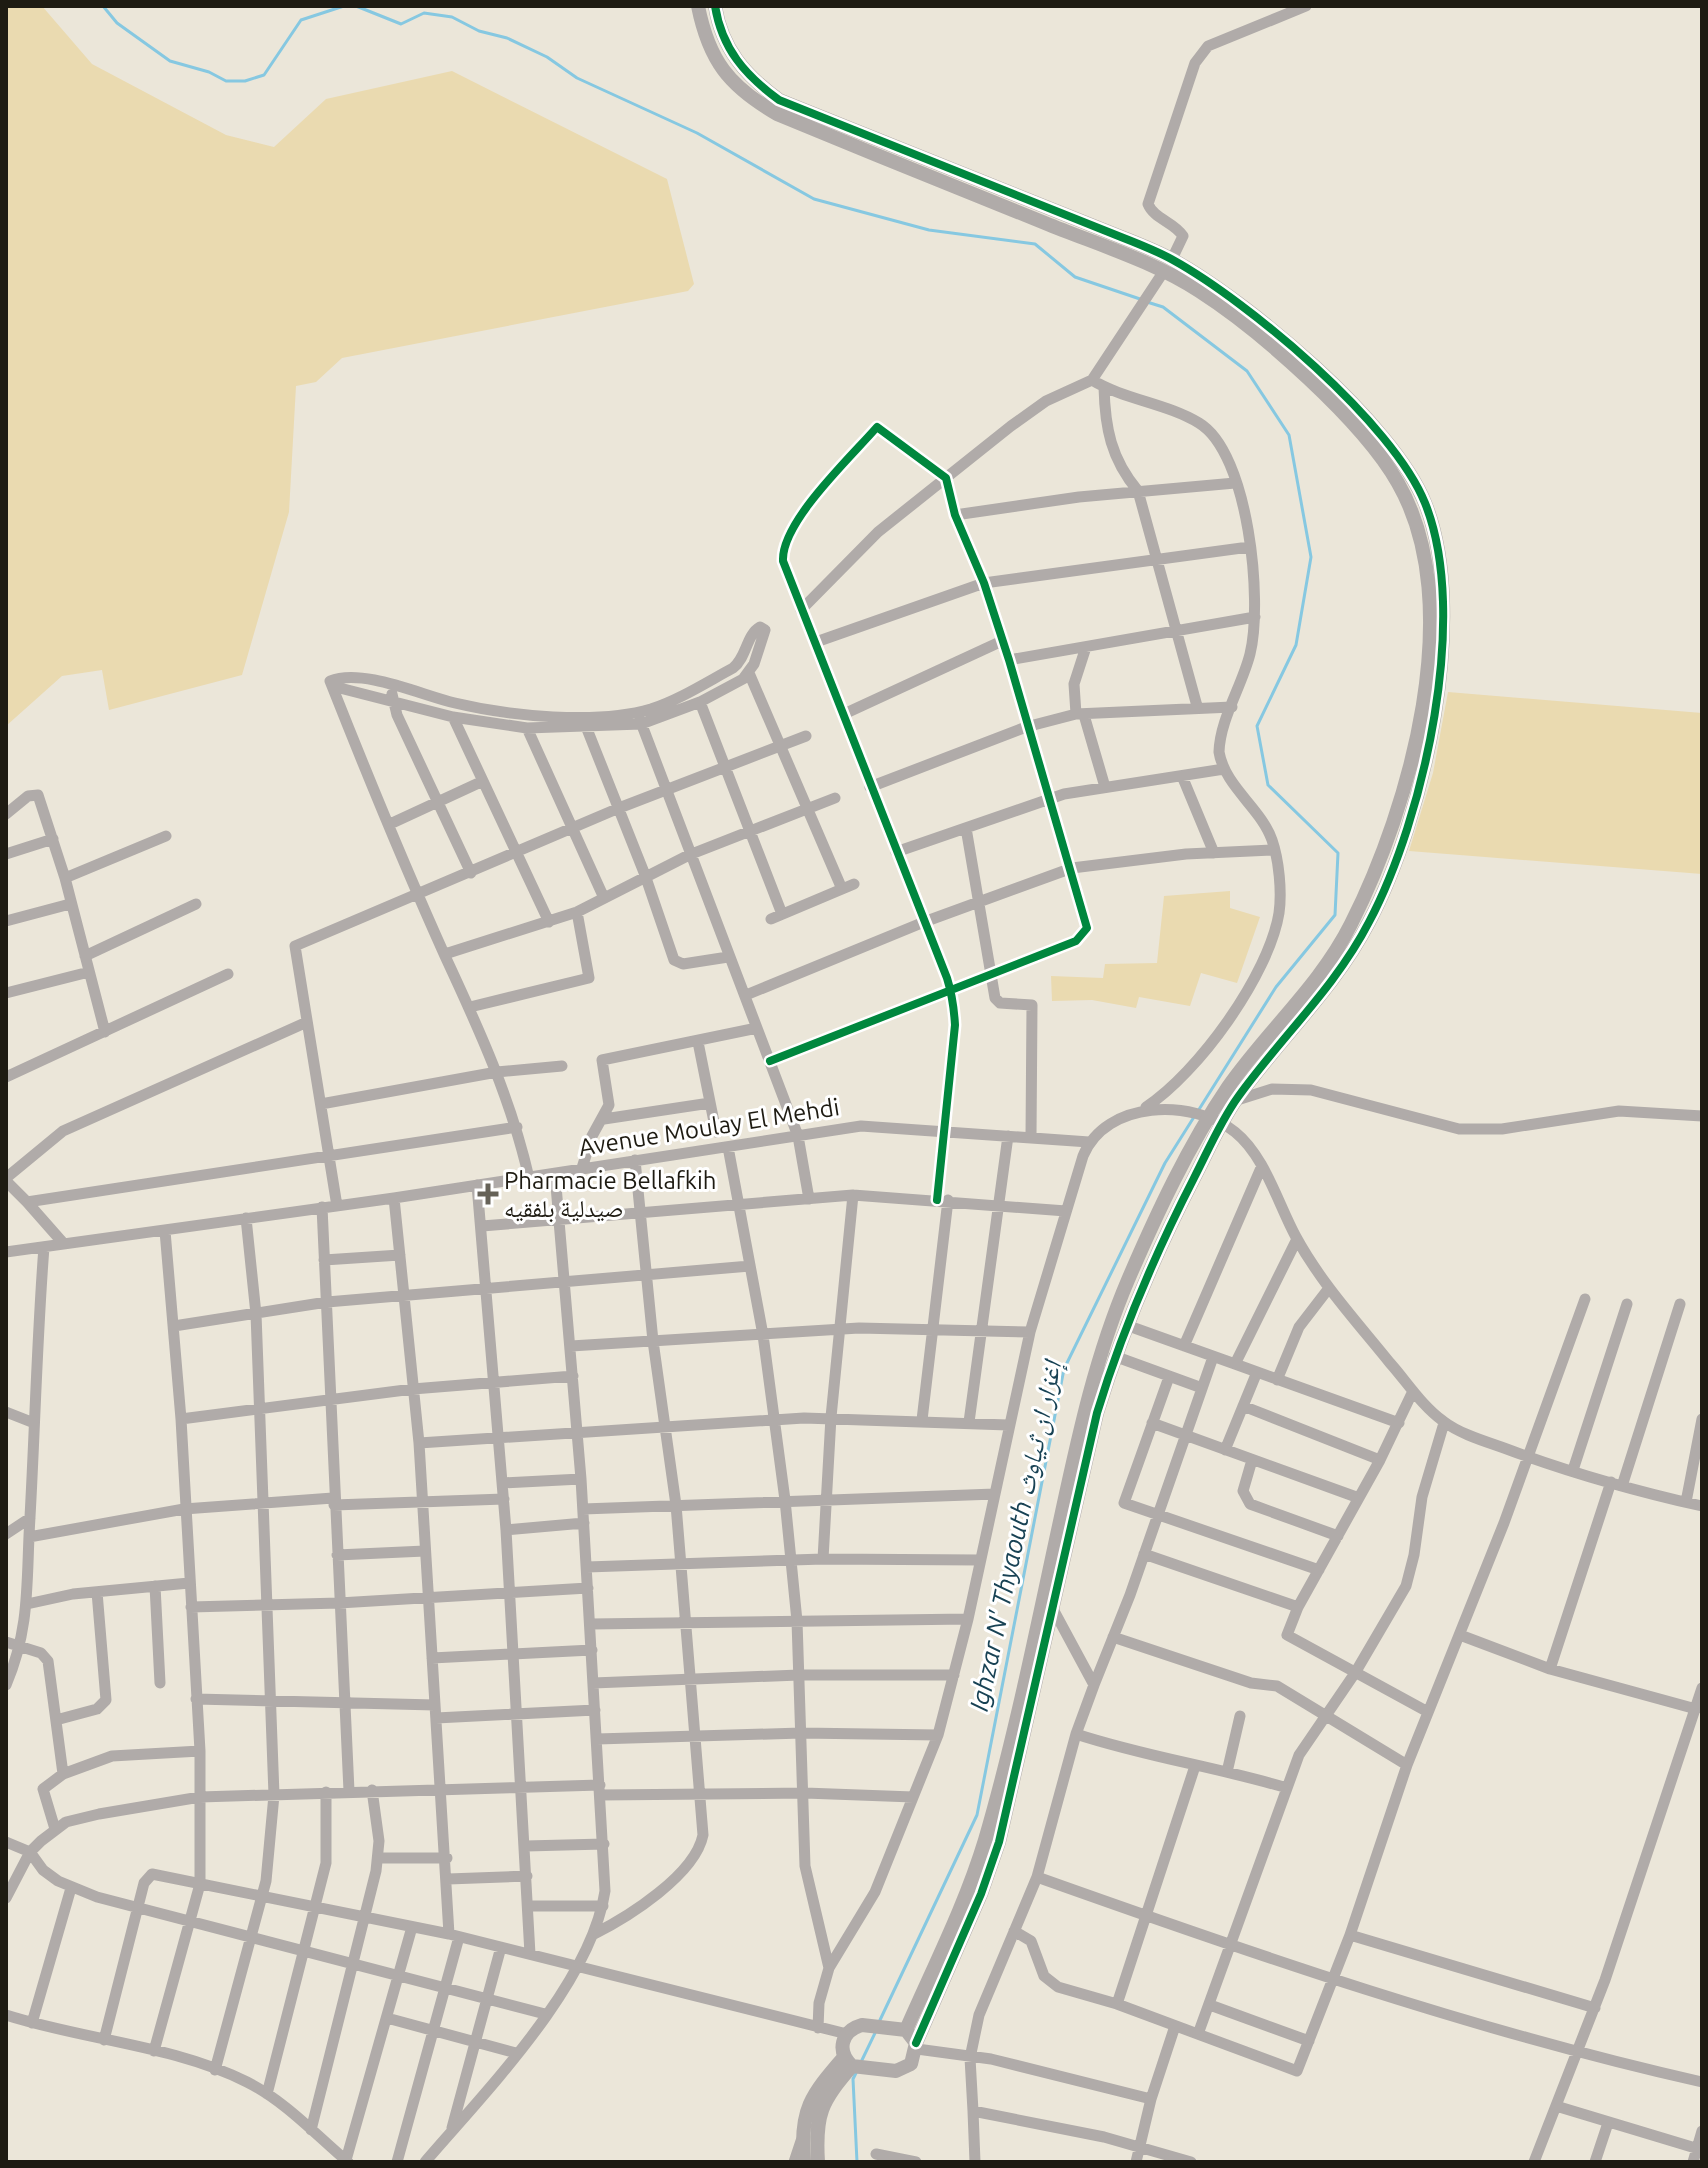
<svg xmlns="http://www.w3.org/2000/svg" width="1708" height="2168" font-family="Ubuntu,'Noto Naskh Arabic',sans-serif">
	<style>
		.green { fill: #eadab0 }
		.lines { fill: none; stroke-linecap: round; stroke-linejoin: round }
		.stream { stroke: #86c8e1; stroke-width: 3 }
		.minor { stroke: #b0aba9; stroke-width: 11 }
		.tertiary { stroke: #b0aba9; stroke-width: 14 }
		.cycleway-casing { stroke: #fff; stroke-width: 13 }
		.cycleway { stroke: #00873e; stroke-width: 8 }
		.poi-dot { fill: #666258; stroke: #fff; stroke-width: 3 }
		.labels { text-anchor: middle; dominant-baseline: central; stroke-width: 6; stroke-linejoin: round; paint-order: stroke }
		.street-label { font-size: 24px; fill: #1e1b12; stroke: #fff }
		.poi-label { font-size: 24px; fill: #1e1b12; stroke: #fff; text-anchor: start }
		.water-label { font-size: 26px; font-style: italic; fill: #184254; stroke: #fff }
	</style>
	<rect width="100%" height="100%" fill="#ebe6d9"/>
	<path class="green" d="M 6,6 L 42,6 L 92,64 L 226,135 L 274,147 L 326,99 L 452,71 L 667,179 L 694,284 L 688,291 L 342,358 L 316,382 L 296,386 L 289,512 L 242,675 L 109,710 L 102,670 L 62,676 L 6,726 Z
		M 1448,692 L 1702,713 L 1702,874 L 1409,851 L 1433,773 Z
		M 1230,891 L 1230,908 L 1260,917 L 1237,983 L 1201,973 L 1190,1006 L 1139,997 L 1136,1008 L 1092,1000 L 1052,1001 L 1051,976 L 1103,978 L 1105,964 L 1157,963 L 1164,896 Z"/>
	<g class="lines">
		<path class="stream" d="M 103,6 L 117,23 L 170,61 L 209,72 L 226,81 L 245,81 L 264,75 L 301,20 L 344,6
			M 356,6 L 401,24 L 424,13 L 452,17 L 479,31 L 507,38 L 547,57 L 577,78 L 697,133 L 814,199 L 929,230 L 1035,244 L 1075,277 L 1140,299
			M 1147,302 L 1163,307 L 1247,371 L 1289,435 L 1311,557 L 1296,645 L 1257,726 L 1268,785 L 1338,853 L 1335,915 L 1276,987 L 1198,1111
			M 880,2020 L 977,1815 L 1064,1369 L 1165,1163 L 1194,1117
			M 862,2060 L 876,2031
			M 857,2162 L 853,2079 L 857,2071"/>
		<path class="minor" d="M 1172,259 L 1183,236 C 1174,222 1154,219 1148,204 L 1195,63 L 1208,46 L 1306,6
			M 1092,380 L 1164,271
			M 1104,387 C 1105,428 1111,459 1138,491 L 1197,706
			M 955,515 L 1079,497 L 1235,483
			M 801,610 L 878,532 L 1011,426 L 1046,401 L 1092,380 C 1125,400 1166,403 1199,423 C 1249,453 1263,602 1250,654 C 1242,686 1220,719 1219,752 C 1225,787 1261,808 1272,840 C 1279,860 1282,892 1279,913 C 1269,975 1198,1073 1146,1107
			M 816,642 L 984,583 L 1249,547
			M 1009,660 L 1255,617
			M 749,673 L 842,889
			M 332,686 L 453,717 L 527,728 L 641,724 L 700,702 L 743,679 L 754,664 L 765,630 L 760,627 C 746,635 747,657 733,668 C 707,682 679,700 651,709 C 597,725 509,716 455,703 C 421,695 363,668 330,681 L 332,686 C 368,777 405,867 445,956 C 479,1029 511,1099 529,1178
			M 392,694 L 397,715 L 471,873
			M 700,702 L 782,914
			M 844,714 L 1002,641
			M 1076,714 L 1074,684 L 1086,647
			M 1084,715 L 1105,787
			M 453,717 L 549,922
			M 640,720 L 798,1136 L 809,1199
			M 585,724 L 645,875 L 674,960 L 683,964 L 728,957
			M 527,728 L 604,898
			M 1182,776 L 1214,853
			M 870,787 L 1026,727 L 1076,714 L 1232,707
			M 6,814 L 28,796 L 38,795 L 65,878 L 105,1032
			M 390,824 L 483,781
			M 966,828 L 995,998 L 1000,1003 L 1032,1005 L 1031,1137
			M 896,852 L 1064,794 L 1224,769
			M 6,854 L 53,839
			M 65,878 L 166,836
			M 771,919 L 854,884
			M 6,921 L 70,904
			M 445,954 L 577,912 L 689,855 L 835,798
			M 85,956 L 196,904
			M 6,993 L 89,972
			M 746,995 L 924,922 L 1072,868 L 1186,854 L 1274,850
			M 470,1007 L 589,978 L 577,912
			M 698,1042 L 716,1132
			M 770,1061 L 1076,941 L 1087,928 L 1009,660 L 984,583 L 955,515 L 946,478 L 877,427 C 851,457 781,522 783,561 L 947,978 C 952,994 954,1008 955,1025 L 937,1200
			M 6,1077 L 228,974
			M 1234,1101 L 1272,1089 L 1311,1090 L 1459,1129 L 1502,1129 L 1619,1111 L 1702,1116
			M 321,1104 L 497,1072 L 562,1066
			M 604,1119 L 710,1103
			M 728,1147 L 763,1335 L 785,1500 L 797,1621 L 805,1866 L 829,1968
			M 582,1168 L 592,1136 L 609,1105 L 602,1060 L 757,1028
			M 6,1178 L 63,1131 L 307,1022
			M 6,1181 L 27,1202 L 517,1127
			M 477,1185 L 506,1530 L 530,1954
			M 394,1198 L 419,1443 L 449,1934
			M 27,1202 L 64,1244
			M 337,1206 L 295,946 L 619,808 L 806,736
			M 322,1207 L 349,1791
			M 482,1226 L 853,1195 L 1066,1211
			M 6,1252 L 394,1198 L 861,1126 L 1089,1142
			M 324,1260 L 400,1255
			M 1126,1325 L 1235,1364 L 1297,1239
			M 174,1326 L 327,1302 L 750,1266
			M 571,1346 L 859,1328 L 1030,1332
			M 1184,1346 L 1261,1168
			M 1114,1356 L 1202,1388
			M 1235,1364 L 1399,1423
			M 1169,1377 L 1124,1503 L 1319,1570
			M 1277,1380 L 1299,1327 L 1329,1288
			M 1413,1391 L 1380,1460 L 1298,1607 L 1287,1635 L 1428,1712
			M 1243,1406 L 1380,1460
			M 6,1412 L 34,1423
			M 181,1419 L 413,1389 L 573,1376
			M 922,1420 L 948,1200
			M 969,1422 L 1008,1136
			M 1152,1423 L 1359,1498
			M 419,1443 L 804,1418 L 1008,1425
			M 1225,1450 L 1257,1372
			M 1252,1460 L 1243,1491 L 1250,1504 L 1338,1536
			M 1573,1470 L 1627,1304
			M 502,1483 L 581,1479
			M 1622,1486 L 1680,1304
			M 1686,1502 L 1702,1419
			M 334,1505 L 504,1499
			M 583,1509 L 995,1494
			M 506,1530 L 584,1523
			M 6,1534 L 30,1518
			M 29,1537 L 184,1509 L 333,1498
			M 1144,1554 L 1298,1607
			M 337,1555 L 425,1551
			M 823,1559 L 831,1417 L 853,1195
			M 587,1567 L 823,1559 L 980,1560
			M 155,1586 L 160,1683
			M 27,1604 L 73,1594 L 189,1583
			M 191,1607 L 339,1603 L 588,1588
			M 591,1624 L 968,1619
			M 1460,1635 L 1550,1669 L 1696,1709
			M 1113,1637 L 1251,1683 L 1277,1686 L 1407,1765
			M 6,1642 L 41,1653 L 48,1661 L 63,1774 L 112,1756 L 200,1751
			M 432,1658 L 592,1650
			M 1550,1669 L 1611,1482
			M 593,1683 L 799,1675 L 954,1675
			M 6,1685 C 31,1627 26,1579 30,1517 C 35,1427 37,1337 44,1247
			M 1094,1685 L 1130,1595 L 1213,1357
			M 196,1699 L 435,1705
			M 436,1718 L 595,1710
			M 56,1720 L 97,1709 L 106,1700 L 97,1592
			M 1076,1734 C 1146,1757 1217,1767 1287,1788
			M 597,1739 L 801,1733 L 938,1735
			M 1227,1772 L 1240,1716
			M 600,1795 L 805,1793 L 913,1797
			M 55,1829 L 43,1789 L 63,1774
			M 6,1842 L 30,1852 L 43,1870 L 58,1881 L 97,1897 L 545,2014
			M 526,1846 L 604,1844
			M 379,1858 L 447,1858
			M 1037,1877 C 1256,1955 1475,2031 1702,2082
			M 448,1879 L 527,1876
			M 6,1898 L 30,1852 L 41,1841 L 66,1822 L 99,1814 L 200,1797 L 600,1785
			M 529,1906 L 603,1906
			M 1014,1931 L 1031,1941 L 1044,1976 L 1058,1987 L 1117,2004 L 1297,2071 L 1350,1935 L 1407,1765 L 1504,1523 L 1585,1299
			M 594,1934 C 628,1917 695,1875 703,1835 L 676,1505 L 653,1341 L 635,1160
			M 1350,1935 L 1595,2008
			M 1117,2004 L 1195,1766
			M 1210,2005 L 1309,2041
			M 6,2015 C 84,2040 173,2045 247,2082 C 285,2101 316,2135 348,2162
			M 387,2018 L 516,2053
			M 32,2023 L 71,1888
			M 818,2028 L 819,2003 L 829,1968 L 875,1892 L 938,1735 L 968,1619 L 1030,1332 L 1083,1156 C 1106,1100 1192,1098 1235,1132 C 1265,1156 1278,1204 1296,1237 C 1321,1283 1357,1322 1390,1363 C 1407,1382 1422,1406 1443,1421 C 1460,1434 1484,1441 1504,1448 C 1568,1472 1635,1491 1702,1506
			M 1198,2034 L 1299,1755 L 1355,1673 L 1406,1586 L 1414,1555 L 1422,1497 L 1444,1423
			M 104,2040 L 144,1883 L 152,1874 L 449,1934 L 847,2034
			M 917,2049 L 991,2059 L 1151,2099 L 1136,2162
			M 154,2051 L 200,1884 L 200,1751 L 181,1419 L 165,1231
			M 215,2070 L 266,1881 L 274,1795 L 256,1314 L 246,1218
			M 267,2094 L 326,1863 L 326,1792
			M 1151,2099 L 1175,2026
			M 1556,2106 L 1702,2150
			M 973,2111 L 970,2058 L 979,2015 L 1037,1877 L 1076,1734 L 1094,1685 L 1053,1609
			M 452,2128 L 501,1947
			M 311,2130 L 376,1871 L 379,1841 L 372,1790
			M 876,2154 L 916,2162
			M 346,2160 L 412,1927
			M 397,2162 L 459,1937
			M 425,2162 C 486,2091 591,1984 605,1891 L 581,1479 L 555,1174
			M 794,2162 L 801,2141
			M 975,2162 L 973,2111 L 1104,2137 L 1191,2162
			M 1534,2162 L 1605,1980 L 1702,1688
			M 1595,2162 L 1608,2123
			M 1693,2162 L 1702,2131"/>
		<path class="tertiary" d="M 698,6 C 709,61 729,86 777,114 C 866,151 956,187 1045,223 C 1096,244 1153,261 1199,291 C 1260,330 1363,421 1398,483 C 1468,605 1410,807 1351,924 C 1320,986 1267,1031 1228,1087 C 1188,1146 1156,1215 1128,1280 C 1093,1362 1076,1448 1057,1535 C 1035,1637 1014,1741 985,1840 C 965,1906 933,1968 906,2030
			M 715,6 C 722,49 745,75 779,100 L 1121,237 C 1139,244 1157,251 1173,260 C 1249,302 1393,423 1425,503 C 1470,615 1424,818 1369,922 C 1335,988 1281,1037 1238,1097 C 1220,1122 1208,1151 1194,1178 C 1155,1254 1122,1331 1097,1413 L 999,1842 L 981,1894 L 916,2043
			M 862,2025 L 906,2030 L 916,2043 L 911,2064 L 896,2071 L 852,2066 C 836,2051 841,2031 862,2025 Z
			M 804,2162 C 799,2110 811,2095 844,2057
			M 818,2162 C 815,2114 821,2102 852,2066"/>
		<defs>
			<path id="cycleway" d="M 715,6 C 722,49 745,75 779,100 L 1121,237 C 1139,244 1157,251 1173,260 C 1249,302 1393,423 1425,503 C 1470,615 1424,818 1369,922 C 1335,988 1281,1037 1238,1097 C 1220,1122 1208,1151 1194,1178 C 1155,1254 1122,1331 1097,1413 L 999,1842 L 981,1894 L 916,2043
				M 770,1061 L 1076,941 L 1087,928 L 1009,660 L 984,583 L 955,515 L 946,478 L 877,427 C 851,457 781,522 783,561 L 947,978 C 952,994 954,1008 955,1025 L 937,1200"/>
		</defs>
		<use href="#cycleway" class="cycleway-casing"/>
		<use href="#cycleway" class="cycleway"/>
	</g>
	<path class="poi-dot" d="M484 1182h8v8h8v8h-8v8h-8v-8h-8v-8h8z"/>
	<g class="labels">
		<g class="street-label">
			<text transform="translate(709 1127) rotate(-9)">Avenue Moulay El Mehdi</text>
		</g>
		<g class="poi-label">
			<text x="504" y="1180">Pharmacie Bellafkih<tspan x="504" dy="28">صيدلية بلفقيه</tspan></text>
		</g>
		<g class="water-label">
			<text transform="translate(1015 1536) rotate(-78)">Ighzar N' Thyaouth إغزار ان ثياوث</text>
		</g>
	</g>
	<rect width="1708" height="2168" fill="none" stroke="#1e1b12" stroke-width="16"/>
</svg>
